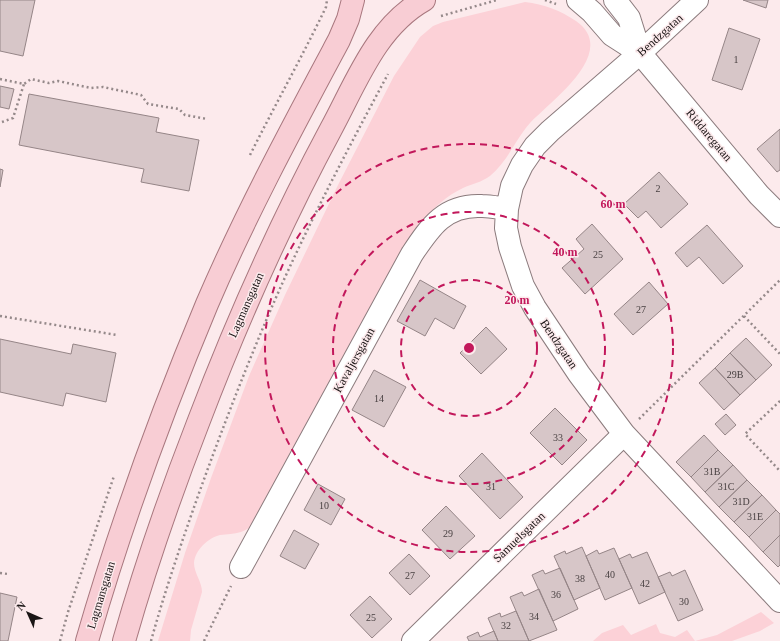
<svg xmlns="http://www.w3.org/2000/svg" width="780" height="641" font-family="'Times New Roman',serif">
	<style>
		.green { fill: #fcd1d7 }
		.building { fill: #d7c6c8; stroke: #958587 }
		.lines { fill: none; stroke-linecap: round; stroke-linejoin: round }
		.minor-casing { stroke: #8b7b7d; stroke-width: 24 }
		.major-casing { stroke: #a8777e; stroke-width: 24 }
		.path { stroke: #95898a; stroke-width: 2.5; stroke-dasharray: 2 3; stroke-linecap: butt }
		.minor { stroke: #fff; stroke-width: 22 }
		.major { stroke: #f8cdd4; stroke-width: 22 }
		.ring { fill: none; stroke: #c2185b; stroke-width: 2; stroke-dasharray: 7 5 }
		.labels { text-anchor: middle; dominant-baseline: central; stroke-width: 3; stroke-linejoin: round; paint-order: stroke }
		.number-label { font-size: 10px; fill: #494142 }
		.street-label { font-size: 12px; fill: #1a1515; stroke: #fceaec }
		.centre { fill: #c2185b; stroke: #fceaec; stroke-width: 2 }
		.ring-label { font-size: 12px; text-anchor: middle; font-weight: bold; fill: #c2185b; stroke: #fceaec; stroke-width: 3; stroke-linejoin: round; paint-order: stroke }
	</style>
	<rect width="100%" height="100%" fill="#fceaec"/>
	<path class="green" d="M 525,2 C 544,4 561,11 576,21 C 620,52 551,101 530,123 C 515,140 508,161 490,176 C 482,182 472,184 463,188 C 446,196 435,207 423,220 L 257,522 C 252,526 247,530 241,532 C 234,534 227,534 220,535 C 208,538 195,550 194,563 C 194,573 202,582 202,592 L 191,630 L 190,641 L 158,641 L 185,553 L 211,478 L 249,376 L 285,295 L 338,185 L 394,76 L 420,37 L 433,26 L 443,22 Z
		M 761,612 L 774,623 L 760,631 L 732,641 L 593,641 L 602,633 L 623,625 L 631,635 L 656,624 L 660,633 L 675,637 L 687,630 L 695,641 L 717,635 Z"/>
	<path class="building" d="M 0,0 L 35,0 L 23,56 L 0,51 Z
		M 743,0 L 768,0 L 766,8 Z
		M 729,28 L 760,39 L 742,90 L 712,80 Z
		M 0,86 L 14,89 L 9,109 L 0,107 Z
		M 29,94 L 159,118 L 156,132 L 199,140 L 189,191 L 141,182 L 144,169 L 19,145 Z
		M 780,129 L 780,170 L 777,172 L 757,149 Z
		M 0,169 L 3,170 L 0,187 Z
		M 659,172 L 688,204 L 661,228 L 646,211 L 638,218 L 624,204 Z
		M 592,224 L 623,259 L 585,294 L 562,268 L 584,249 L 576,239 Z
		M 707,225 L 743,266 L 723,284 L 699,257 L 687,267 L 675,253 Z
		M 420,280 L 466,306 L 454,329 L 435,318 L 425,336 L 397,321 Z
		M 649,282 L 668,304 L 633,335 L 614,314 Z
		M 486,327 L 507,349 L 481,374 L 460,353 Z
		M 746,338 L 772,365 L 756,380 L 730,353 Z
		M 0,339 L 71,354 L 73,344 L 116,353 L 106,402 L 66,393 L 63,406 L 0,392 Z
		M 730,353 L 756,380 L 740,395 L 715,368 Z
		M 715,368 L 740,395 L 724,410 L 699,383 Z
		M 374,370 L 406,387 L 384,427 L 352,410 Z
		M 555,408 L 587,440 L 562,465 L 530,433 Z
		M 726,414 L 736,425 L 725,435 L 715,424 Z
		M 704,435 L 718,450 L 691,477 L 676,462 Z
		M 718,450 L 733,465 L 705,492 L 691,477 Z
		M 482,453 L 523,497 L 500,519 L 459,476 Z
		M 733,465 L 747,480 L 719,507 L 705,492 Z
		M 747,480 L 762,495 L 734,522 L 719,507 Z
		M 318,484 L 345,499 L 331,525 L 304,510 Z
		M 762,495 L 776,510 L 749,537 L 734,522 Z
		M 446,506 L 475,536 L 450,559 L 422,530 Z
		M 776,510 L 780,514 L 780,535 L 763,552 L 749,537 Z
		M 294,530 L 319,544 L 305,569 L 280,556 Z
		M 780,535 L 780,565 L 778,567 L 763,552 Z
		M 582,547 L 600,588 L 574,600 L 554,556 L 565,551 L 566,554 Z
		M 614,548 L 632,588 L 605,600 L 586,556 L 597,550 L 599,554 Z
		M 647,552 L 665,592 L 639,604 L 619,559 L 630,554 L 632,558 Z
		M 409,554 L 430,576 L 410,595 L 389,573 Z
		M 560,568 L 578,609 L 553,621 L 532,575 L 543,570 L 545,574 Z
		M 685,570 L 703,610 L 678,621 L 658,577 L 670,572 L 672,576 Z
		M 539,589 L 557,630 L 529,641 L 510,597 L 522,592 L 524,596 Z
		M 0,593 L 17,597 L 8,641 L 0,641 Z
		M 370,596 L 392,619 L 372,638 L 350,615 Z
		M 516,611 L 529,641 L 498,641 L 488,618 L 500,613 L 501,617 Z
		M 494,631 L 498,641 L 469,641 L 467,637 L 478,632 L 480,637 Z"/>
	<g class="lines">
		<defs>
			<path id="minor" d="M 578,0 L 592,12 L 612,35 L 640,53 L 759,195 L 780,216
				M 615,0 L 629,18 L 640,53
				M 697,0 L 640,53 L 550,131 L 535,146 L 522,165 L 512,186 L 507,209 L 506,228 L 510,247 L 523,286 L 535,308 L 579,374 L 624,434 L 780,601
				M 241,567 L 412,254 C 430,227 445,204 482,206 C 491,206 499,208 507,209
				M 413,641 L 624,434"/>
			<path id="major" d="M 87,641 C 120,527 161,414 207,304 C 246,213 293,126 339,40 L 348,19 L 353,0
				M 124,641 C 145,567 170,495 198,423 C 236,323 280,224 331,129 C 356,83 376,27 424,0"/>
		</defs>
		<use href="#minor" class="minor-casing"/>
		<use href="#major" class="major-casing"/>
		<path class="path" d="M 545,0 L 556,4
			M 441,16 L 497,0
			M 0,79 L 24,84 L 31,79 L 49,83 L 58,81 L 91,88 L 103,87 L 141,95 L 148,104 L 179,109 L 185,115 L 207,119
			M 2,122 L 13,118 L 24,84
			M 250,155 C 275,105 302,57 326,7 L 327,0
			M 0,316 L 117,335
			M 744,316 L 780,354
			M 780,401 L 745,434 L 780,471
			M 639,419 L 780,280
			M 0,573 L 8,574
			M 60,641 L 68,612 L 114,476
			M 151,641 C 166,587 184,535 203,482 C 227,416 253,349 282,284 C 314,213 351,143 388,74
			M 204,641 L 231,586"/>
		<use href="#minor" class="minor"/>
		<use href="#major" class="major"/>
	</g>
	<g class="ring">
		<circle cx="469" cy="348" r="68"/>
		<circle cx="469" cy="348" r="136"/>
		<circle cx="469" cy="348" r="204"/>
	</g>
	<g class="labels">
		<g class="number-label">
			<text x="736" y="59">1</text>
			<text x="658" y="188">2</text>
			<text x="598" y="254">25</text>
			<text x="641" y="309">27</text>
			<text x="735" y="374">29B</text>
			<text x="379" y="398">14</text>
			<text x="558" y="437">33</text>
			<text x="712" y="471">31B</text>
			<text x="491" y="486">31</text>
			<text x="726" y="486">31C</text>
			<text x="741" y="501">31D</text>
			<text x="324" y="505">10</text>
			<text x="755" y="516">31E</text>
			<text x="448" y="533">29</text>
			<text x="610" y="574">40</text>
			<text x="410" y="575">27</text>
			<text x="580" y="578">38</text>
			<text x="645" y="583">42</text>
			<text x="556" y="594">36</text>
			<text x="684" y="601">30</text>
			<text x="534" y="616">34</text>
			<text x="371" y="617">25</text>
			<text x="506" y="625">32</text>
		</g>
		<g class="street-label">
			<text transform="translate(660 35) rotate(-42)">Bendzgatan</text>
			<text transform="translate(709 135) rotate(50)">Riddaregatan</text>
			<text transform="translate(246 305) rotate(-66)">Lagmansgatan</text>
			<text transform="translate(559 344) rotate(56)">Bendzgatan</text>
			<text transform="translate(354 360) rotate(-61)">Kavaljersgatan</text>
			<text transform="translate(519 537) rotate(-44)">Samuelsgatan</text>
			<text transform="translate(101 595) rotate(-73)">Lagmansgatan</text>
		</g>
	</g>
	<circle cx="469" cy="348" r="6" class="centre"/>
	<g class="ring-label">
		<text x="613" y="208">60 m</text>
		<text x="565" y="256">40 m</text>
		<text x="517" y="304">20 m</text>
	</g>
	<g transform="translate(28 613) rotate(315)" stroke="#fceaec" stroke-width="3" paint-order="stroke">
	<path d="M0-3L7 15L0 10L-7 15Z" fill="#1a1515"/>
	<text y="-6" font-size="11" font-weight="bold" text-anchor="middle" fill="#1a1515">N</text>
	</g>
</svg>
